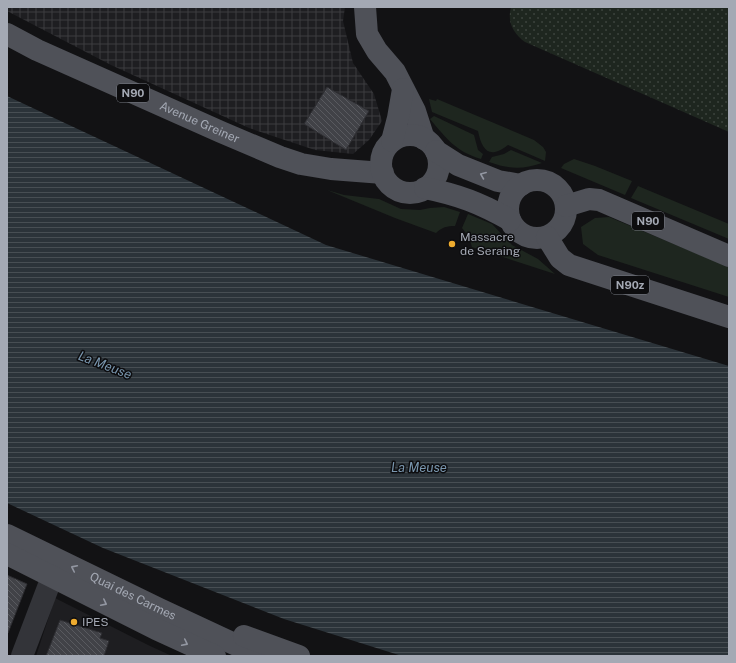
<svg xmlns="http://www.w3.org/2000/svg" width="736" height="663" font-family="'Public Sans',sans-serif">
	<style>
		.built { fill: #1e1e21 }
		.industrial { fill: url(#industrial-grid) }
		.green { fill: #1e261f }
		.park { fill: url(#park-dots) }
		.water { fill: url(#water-rules) }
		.building { fill: url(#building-back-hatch); stroke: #2c2c30 }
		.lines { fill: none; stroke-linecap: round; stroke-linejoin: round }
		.minor { stroke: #333439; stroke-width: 22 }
		.major { stroke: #4f5158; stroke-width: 22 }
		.oneway { stroke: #9397a2 }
		.poi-dot { fill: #efac2f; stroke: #0d0d0f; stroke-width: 1.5 }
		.labels { text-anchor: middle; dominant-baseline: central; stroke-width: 3; stroke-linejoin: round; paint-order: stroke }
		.shield { fill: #0d0d0f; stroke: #777a82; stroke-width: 1 }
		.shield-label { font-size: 11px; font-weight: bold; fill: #a4a9b4 }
		.street-label { font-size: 12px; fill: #a4a9b4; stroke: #0d0d0f }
		.poi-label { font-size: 12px; fill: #a4a9b4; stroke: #0d0d0f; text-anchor: start }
		.water-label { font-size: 13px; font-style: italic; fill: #7a97af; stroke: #0d0d0f }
	</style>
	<defs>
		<pattern id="industrial-grid" width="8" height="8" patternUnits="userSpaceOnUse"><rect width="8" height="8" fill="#1e1e21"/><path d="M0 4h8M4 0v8" fill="none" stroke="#3c3c3f"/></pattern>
		<pattern id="park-dots" width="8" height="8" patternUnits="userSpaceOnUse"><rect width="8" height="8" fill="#1e261f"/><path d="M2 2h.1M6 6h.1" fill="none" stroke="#3c433d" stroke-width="1.8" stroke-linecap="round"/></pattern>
		<pattern id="water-rules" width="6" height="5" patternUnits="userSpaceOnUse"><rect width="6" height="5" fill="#2b3339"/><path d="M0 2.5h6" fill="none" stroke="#474e53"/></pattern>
		<pattern id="building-back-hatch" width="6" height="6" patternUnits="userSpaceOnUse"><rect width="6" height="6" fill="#414247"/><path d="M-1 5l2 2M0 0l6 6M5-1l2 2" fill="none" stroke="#595a5f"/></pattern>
	</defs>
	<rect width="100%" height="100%" fill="#121214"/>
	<path class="built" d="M 55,598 L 148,645 L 172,656 L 36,656 Z"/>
	<path class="industrial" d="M 7,7 L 345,7 L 343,21 L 353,63 L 374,94 L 382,121 L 369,140 L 353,154 L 315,150 L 249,128 L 111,65 L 7,11 Z"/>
	<path class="green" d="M 429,99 L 436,101 L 437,99 L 534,140 L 543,147 L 546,152 L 545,161 L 508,145 C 489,160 482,150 478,131 L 432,112 Z
		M 434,116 L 474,135 L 478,150 L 483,154 L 481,159 C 455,151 447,139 430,119 Z
		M 511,150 L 542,163 C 522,170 509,169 489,162 L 492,157 L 504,154 Z
		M 574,159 L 595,166 L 632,181 L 625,195 L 561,168 L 564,164 Z
		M 638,186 L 729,224 L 729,239 L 631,198 Z
		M 327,190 L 344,195 L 379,199 L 401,209 L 420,210 L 430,208 L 444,207 L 460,212 L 455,226 C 447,226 442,227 436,233 L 395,218 Z
		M 468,214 L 492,224 L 512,245 L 538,259 L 555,274 L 472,247 L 469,237 L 462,228 Z
		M 609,217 L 729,267 L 729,297 L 598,255 L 583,244 L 581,227 L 595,218 Z"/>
	<path class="park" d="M 511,7 L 729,7 L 729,132 L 525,42 C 513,33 507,22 511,7 Z"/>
	<path class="water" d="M 7,96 L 326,245 L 729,366 L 729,656 L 402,656 L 284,619 L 103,548 L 7,503 Z"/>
	<path class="building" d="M 327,87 L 369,111 L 346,150 L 304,124 Z
		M 7,575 L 27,584 L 8,633 L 7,633 Z
		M 60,620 L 102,633 L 100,638 L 109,641 L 104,656 L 46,656 Z"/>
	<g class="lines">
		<path class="minor" d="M 22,656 L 52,577"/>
		<g class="major">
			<path d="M 365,7 L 367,34 L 377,51 L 395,72 L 415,111 L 424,139"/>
			<path id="s1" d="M 7,34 L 37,50 L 221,132 L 280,157 L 301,164 L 331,169 L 383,173"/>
			<circle cx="410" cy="164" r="29"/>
			<path d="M 392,141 L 398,118 L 403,89"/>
			<path d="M 436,151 L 458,165 L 498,181 L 521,185"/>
			<circle cx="537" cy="209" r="29"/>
			<path d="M 425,188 C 459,195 480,203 510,220"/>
			<path d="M 566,206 L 589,199 L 599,200 L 729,256"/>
			<path d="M 547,237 L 560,258 L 569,265 L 729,317"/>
			<path id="s2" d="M 7,535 L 159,609 L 260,656"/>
			<path d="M 7,554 L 156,629 L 215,656"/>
			<path d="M 244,636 L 299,656"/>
		</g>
	</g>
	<defs><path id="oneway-chevron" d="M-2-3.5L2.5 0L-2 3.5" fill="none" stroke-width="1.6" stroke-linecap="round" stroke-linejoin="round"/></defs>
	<g class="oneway">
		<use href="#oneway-chevron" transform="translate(483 175) rotate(-158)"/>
		<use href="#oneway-chevron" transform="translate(74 568) rotate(-154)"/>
		<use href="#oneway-chevron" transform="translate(104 603) rotate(27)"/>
		<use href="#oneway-chevron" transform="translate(185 643) rotate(26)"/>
	</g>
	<g class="poi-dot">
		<circle cx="452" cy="244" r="4"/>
		<circle cx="74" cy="622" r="4"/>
	</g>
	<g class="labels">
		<g class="shield">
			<rect x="117" y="84" width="32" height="18" rx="3"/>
			<rect x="632" y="212" width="32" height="18" rx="3"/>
			<rect x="611" y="276" width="38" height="18" rx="3"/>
		</g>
		<g class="shield-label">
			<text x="133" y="93">N90</text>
			<text x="648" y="221">N90</text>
			<text x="630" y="285">N90z</text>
		</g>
		<g class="street-label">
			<text stroke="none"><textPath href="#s1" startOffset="212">Avenue Greiner</textPath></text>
			<text stroke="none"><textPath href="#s2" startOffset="140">Quai des Carmes</textPath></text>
		</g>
		<g class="poi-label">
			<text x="460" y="237">Massacre<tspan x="460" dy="14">de Seraing</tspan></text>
			<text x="82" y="622">IPES</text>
		</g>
		<g class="water-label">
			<text transform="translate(105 365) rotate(21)">La Meuse</text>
			<text x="419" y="467">La Meuse</text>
		</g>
	</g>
	<rect width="736" height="663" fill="none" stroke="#a4a9b4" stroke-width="16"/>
</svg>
